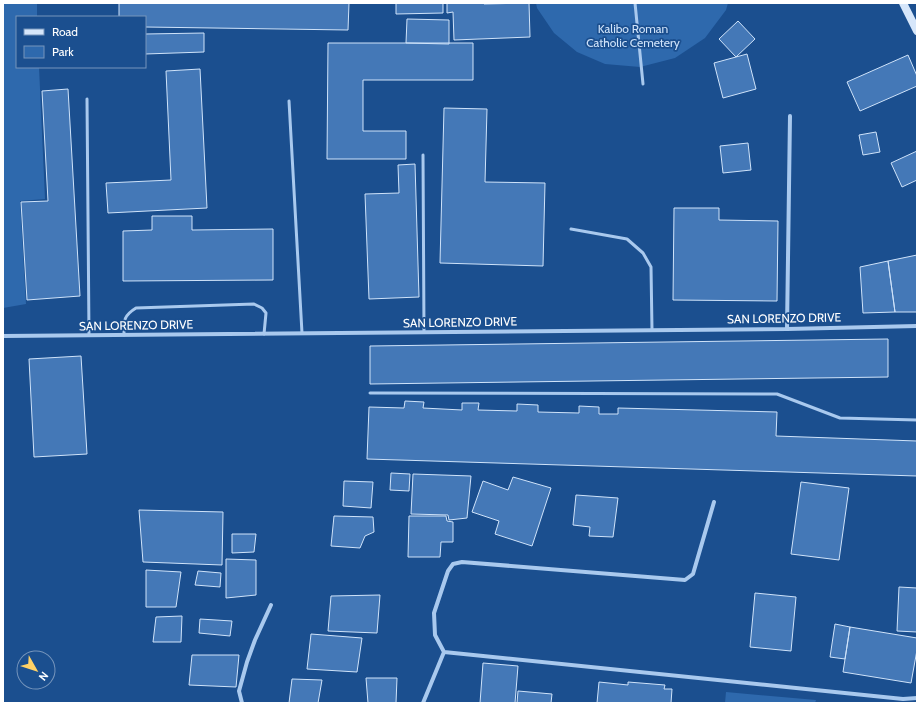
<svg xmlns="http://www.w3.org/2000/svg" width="920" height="706" font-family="Cabin,sans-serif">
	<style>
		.green { fill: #2e69ad }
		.building { fill: #4478b7; stroke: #cfe3fa }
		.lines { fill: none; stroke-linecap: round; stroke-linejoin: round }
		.service { stroke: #a9c9ee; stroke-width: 3 }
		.minor { stroke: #a9c9ee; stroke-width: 4 }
		.secondary { stroke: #d6e6fa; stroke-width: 8 }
		.labels { text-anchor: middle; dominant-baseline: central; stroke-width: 3.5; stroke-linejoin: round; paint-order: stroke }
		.park-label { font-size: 12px; fill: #cfe3fa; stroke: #1b4f8f }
		.street-label { font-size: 12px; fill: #fff; stroke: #1b4f8f }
	</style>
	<rect width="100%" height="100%" fill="#1b4f8f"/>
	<path class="green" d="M 3,3 L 37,3 L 37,17 L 17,17 L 17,67 L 39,67 L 45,199 L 20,201 L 26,304 L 3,308 Z
		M 536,3 L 728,3 L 726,10 L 705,38 L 675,58 L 640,67 L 605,64 L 577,52 L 554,33 L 537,8 Z
		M 726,692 L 816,700 L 815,703 L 725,703 Z"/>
	<path class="building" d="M 119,3 L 349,3 L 348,30 L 145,27 L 145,17 L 119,17 Z
		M 396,3 L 443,3 L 443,13 L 396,14 Z
		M 447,3 L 484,3 L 484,4 L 529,3 L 530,37 L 454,40 L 453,12 L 447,13 Z
		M 407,19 L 449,20 L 449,44 L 406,43 Z
		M 738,21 L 755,39 L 736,57 L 719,39 Z
		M 204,33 L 204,52 L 145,54 L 145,34 Z
		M 328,43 L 473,43 L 473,80 L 363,80 L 363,131 L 406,131 L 406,159 L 327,159 Z
		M 747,54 L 756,89 L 723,98 L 714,63 Z
		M 908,55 L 917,76 L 917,86 L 860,111 L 847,82 Z
		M 200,69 L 207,208 L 108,213 L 106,183 L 171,180 L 166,71 Z
		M 68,89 L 80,296 L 27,300 L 21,202 L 48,201 L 42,91 Z
		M 444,108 L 487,109 L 485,182 L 545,183 L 543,266 L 440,263 Z
		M 876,132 L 880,152 L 863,155 L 859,135 Z
		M 748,143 L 751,170 L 723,173 L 720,146 Z
		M 917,151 L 917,180 L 902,187 L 891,163 Z
		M 415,164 L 419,297 L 369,299 L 365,194 L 399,193 L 398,165 Z
		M 674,208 L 719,208 L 719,220 L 778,221 L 777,301 L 673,300 Z
		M 152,216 L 192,216 L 192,230 L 273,229 L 273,280 L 123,281 L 123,231 L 152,230 Z
		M 917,255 L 917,312 L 895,312 L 888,261 Z
		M 888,261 L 895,312 L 863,313 L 860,267 Z
		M 888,339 L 888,377 L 370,384 L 370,346 Z
		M 81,356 L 87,454 L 34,457 L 29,359 Z
		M 405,401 L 424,402 L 423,408 L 462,410 L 462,403 L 479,403 L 478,410 L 517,411 L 517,404 L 538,405 L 538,412 L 579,413 L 579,406 L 599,407 L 599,414 L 618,414 L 618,408 L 777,412 L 776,436 L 917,441 L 917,476 L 367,459 L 369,407 L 404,408 Z
		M 391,473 L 410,474 L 409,491 L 390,490 Z
		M 413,474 L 471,476 L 467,518 L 449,520 L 448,515 L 411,514 Z
		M 513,477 L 551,488 L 532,546 L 495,534 L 499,521 L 472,512 L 483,481 L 508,490 Z
		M 344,481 L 373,482 L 371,508 L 343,506 Z
		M 801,482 L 849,488 L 839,560 L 791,554 Z
		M 576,495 L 618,498 L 613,537 L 589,536 L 590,527 L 573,525 Z
		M 139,510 L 223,512 L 222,565 L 143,562 Z
		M 334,516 L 373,517 L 374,532 L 365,536 L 360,548 L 331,546 Z
		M 409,516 L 446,516 L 447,521 L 453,522 L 453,542 L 441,542 L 440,557 L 408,557 Z
		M 232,534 L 256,534 L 254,552 L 232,553 Z
		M 226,559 L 256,560 L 256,595 L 226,598 Z
		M 146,570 L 181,572 L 176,607 L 146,607 Z
		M 198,571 L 221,573 L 220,587 L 195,585 Z
		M 899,587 L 917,588 L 917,632 L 897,631 Z
		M 755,593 L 796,597 L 791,651 L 750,647 Z
		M 380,595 L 377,633 L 328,631 L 331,596 Z
		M 182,616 L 181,642 L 153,642 L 156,617 Z
		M 200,619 L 232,621 L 230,636 L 199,633 Z
		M 835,624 L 850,627 L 845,659 L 830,657 Z
		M 850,627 L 917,638 L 917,650 L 911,683 L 843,672 Z
		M 311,634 L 362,638 L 357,672 L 307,669 Z
		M 192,655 L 239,655 L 236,687 L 189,685 Z
		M 483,663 L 518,666 L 515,703 L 480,703 Z
		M 366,678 L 397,678 L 396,703 L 368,703 Z
		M 292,679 L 322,680 L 318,703 L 289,703 Z
		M 599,682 L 628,685 L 628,682 L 665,685 L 664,689 L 672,689 L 671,703 L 597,703 Z
		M 518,691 L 552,694 L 551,703 L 517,703 Z"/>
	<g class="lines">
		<path class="service" d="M 635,3 L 643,84
			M 87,99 L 89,335
			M 289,101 L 302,333
			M 423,155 L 424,332
			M 571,229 L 627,239 L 643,253 L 651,267 L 652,330
			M 124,335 C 124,321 123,316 136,308 L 254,304 L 262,308 L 266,313 L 264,334
			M 370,393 L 777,394 L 840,418 L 917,420"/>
		<path class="minor" d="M 787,329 L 790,116
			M 3,336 L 787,329 L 917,326
			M 444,652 L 903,699 L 917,698
			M 242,703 L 239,691 L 247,662 L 255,640 L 271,605
			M 423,703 L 444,652 L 435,635 L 434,613 L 448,571 L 453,564 L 462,562 L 685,580 L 693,574 L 714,502"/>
		<path class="secondary" d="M 903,3 L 917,31"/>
	</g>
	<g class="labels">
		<g class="park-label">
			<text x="633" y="28">Kalibo Roman<tspan x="633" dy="14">Catholic Cemetery</tspan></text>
		</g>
		<g class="street-label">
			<text transform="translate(784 318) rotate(-1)">SAN LORENZO DRIVE</text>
			<text transform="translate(460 322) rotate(-1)">SAN LORENZO DRIVE</text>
			<text transform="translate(136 325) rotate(-1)">SAN LORENZO DRIVE</text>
		</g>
	</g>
	<rect width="920" height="706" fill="none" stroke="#ffffff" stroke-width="8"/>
	<rect x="16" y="16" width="130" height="52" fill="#1b4f8f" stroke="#7695bc"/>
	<rect x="24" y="29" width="20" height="6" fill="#d6e6fa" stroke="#7695bc"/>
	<text x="52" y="36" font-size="12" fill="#ffffff">Road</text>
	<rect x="24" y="46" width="20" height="12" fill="#2e69ad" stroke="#7695bc"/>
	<text x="52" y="56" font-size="12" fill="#ffffff">Park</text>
	<g transform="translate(36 670) rotate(129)"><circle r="19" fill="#1b4f8f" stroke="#7695bc"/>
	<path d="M0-3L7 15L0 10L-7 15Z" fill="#ffd166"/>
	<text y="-6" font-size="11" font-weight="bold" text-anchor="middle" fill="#ffffff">N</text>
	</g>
</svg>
